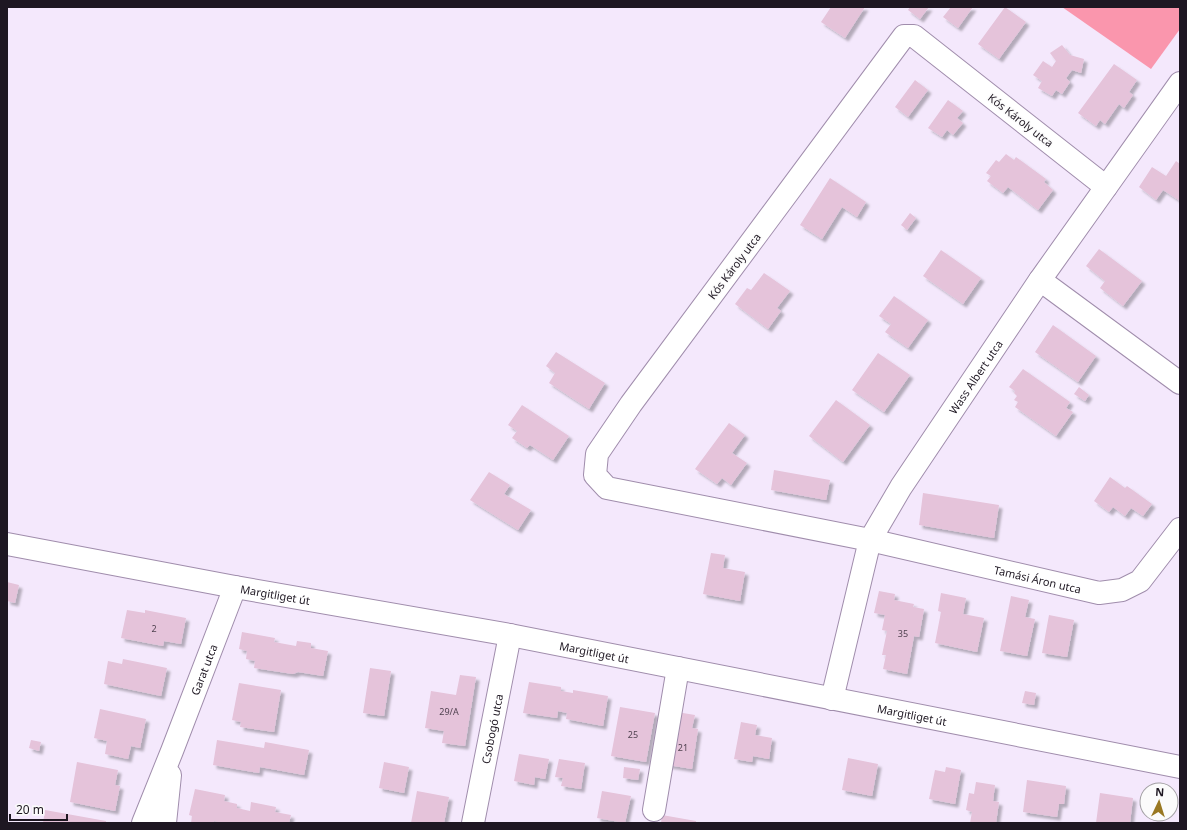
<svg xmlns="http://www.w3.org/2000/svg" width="1187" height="830" font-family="'Noto Sans',sans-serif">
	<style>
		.forest { fill: #fa96ad }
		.building { fill: #e5c3da; filter: url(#shadow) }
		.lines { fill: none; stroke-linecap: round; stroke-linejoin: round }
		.street-casing { stroke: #a08dac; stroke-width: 24 }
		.secondary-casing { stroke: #a08dac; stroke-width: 24 }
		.street { stroke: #fff; stroke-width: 22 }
		.secondary { stroke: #fff; stroke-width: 22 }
		.labels { text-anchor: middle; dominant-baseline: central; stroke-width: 3; stroke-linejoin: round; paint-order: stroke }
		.number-label { font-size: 9px; fill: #504250 }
		.street-label { font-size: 11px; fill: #1e1722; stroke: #fbfbfb }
	</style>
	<defs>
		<filter id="shadow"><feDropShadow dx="3.5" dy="3.5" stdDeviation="1" flood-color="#0004"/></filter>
	</defs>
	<rect width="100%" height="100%" fill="#f4e8fc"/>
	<path class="forest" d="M 1062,7 L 1180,7 L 1180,29 L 1151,69 Z"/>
	<path class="building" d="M 831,7 L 865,7 L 845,38 L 821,22 Z
		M 910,7 L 929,7 L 920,19 L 908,10 Z
		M 951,7 L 973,7 L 958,28 L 943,17 Z
		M 1005,7 L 1026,22 L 999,59 L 978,44 Z
		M 1062,45 L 1070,55 L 1084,59 L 1081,73 L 1072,70 L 1066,78 L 1070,82 L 1062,94 L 1056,90 L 1052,96 L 1038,88 L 1042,81 L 1033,75 L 1043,61 L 1052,67 L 1056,61 L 1050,53 Z
		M 1114,64 L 1137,80 L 1129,92 L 1133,95 L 1124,108 L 1119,104 L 1105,124 L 1100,120 L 1096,126 L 1078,113 Z
		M 915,80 L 928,90 L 908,117 L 895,107 Z
		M 948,100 L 963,111 L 957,118 L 963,123 L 953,135 L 947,130 L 942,137 L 928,128 Z
		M 1006,154 L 1014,160 L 1016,157 L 1046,179 L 1044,182 L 1053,190 L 1038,210 L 1008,187 L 1003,193 L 987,181 L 991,176 L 986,173 L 996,160 L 999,162 Z
		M 1176,161 L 1180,164 L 1180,201 L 1163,190 L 1156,200 L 1139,187 L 1152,167 L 1166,176 Z
		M 830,178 L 866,202 L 857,217 L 842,207 L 822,239 L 800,225 Z
		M 910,213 L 916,218 L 907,230 L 901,225 Z
		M 1099,249 L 1142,281 L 1123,306 L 1100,288 L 1105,281 L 1086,266 Z
		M 941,250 L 981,278 L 963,304 L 923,276 Z
		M 764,273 L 790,291 L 777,308 L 781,311 L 768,329 L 735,304 L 747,288 L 751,290 Z
		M 894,296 L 928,320 L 908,348 L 885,332 L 891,324 L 879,316 Z
		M 1053,325 L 1096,356 L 1078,382 L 1035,352 Z
		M 556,352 L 605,383 L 589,409 L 549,383 L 555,373 L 546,366 Z
		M 878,353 L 910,375 L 884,412 L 852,390 Z
		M 1023,369 L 1070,402 L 1066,408 L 1073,412 L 1056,436 L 1015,407 L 1018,402 L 1014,400 L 1017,396 L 1014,393 L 1015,391 L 1009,387 Z
		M 1079,387 L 1089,395 L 1085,401 L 1074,394 Z
		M 836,400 L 870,425 L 843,462 L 809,436 Z
		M 522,405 L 569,436 L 553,460 L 530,445 L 527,448 L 512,438 L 517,431 L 508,425 Z
		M 729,423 L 745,435 L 732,453 L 747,463 L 731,485 L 722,478 L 717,484 L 695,469 Z
		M 774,470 L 830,480 L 826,500 L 771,490 Z
		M 489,472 L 510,485 L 504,494 L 531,510 L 518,530 L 470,500 Z
		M 1110,477 L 1125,488 L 1127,486 L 1152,504 L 1143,516 L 1131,508 L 1125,516 L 1113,507 L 1109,512 L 1094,501 Z
		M 923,493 L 999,505 L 994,538 L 919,525 Z
		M 711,553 L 725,555 L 723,568 L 745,572 L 740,601 L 703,594 Z
		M 7,582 L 19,585 L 15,603 L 7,601 Z
		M 879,591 L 895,594 L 894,600 L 914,604 L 913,607 L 924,609 L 919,637 L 914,636 L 907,674 L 883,669 L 886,655 L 882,655 L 887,631 L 882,630 L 885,615 L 874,613 Z
		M 941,593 L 966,598 L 963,614 L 984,618 L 977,652 L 935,643 L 941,612 L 938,611 Z
		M 1011,596 L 1029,600 L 1025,617 L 1035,619 L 1027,656 L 1000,651 Z
		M 127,610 L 145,613 L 145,610 L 186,618 L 181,644 L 164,641 L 163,646 L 121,638 Z
		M 1049,615 L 1074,620 L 1067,657 L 1042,653 Z
		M 242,632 L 275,638 L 274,642 L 296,646 L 297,641 L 311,643 L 311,648 L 328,651 L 323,676 L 298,672 L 293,674 L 254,668 L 255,661 L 246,659 L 247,651 L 239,649 Z
		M 123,659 L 167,668 L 161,696 L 104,684 L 108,661 L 122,664 Z
		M 370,668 L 391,671 L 384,716 L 363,713 Z
		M 460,675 L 476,677 L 465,746 L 442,743 L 444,731 L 425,728 L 431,691 L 456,695 Z
		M 529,682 L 561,687 L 561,691 L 573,693 L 573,690 L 608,696 L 603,726 L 566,719 L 567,713 L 558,711 L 557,718 L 523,713 Z
		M 239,683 L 281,690 L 274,732 L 240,727 L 241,722 L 232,720 Z
		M 1025,691 L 1036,693 L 1034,705 L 1022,703 Z
		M 620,707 L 655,713 L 646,762 L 611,756 Z
		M 100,709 L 146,719 L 140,748 L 131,746 L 128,759 L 105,754 L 107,741 L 94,738 Z
		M 677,712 L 695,715 L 692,728 L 698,729 L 692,769 L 668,765 Z
		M 741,722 L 757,725 L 755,735 L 772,738 L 769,759 L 753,756 L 752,762 L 734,759 Z
		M 31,740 L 41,742 L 39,751 L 29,748 Z
		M 217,740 L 264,748 L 265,742 L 309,750 L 304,775 L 260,767 L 259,773 L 213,765 Z
		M 519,754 L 549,759 L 545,779 L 535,777 L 534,785 L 514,781 Z
		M 848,758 L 878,764 L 872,796 L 842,790 Z
		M 559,759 L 585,763 L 581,789 L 561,786 L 563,778 L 555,777 Z
		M 77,762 L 118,770 L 115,785 L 120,786 L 115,811 L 70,802 Z
		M 384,762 L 409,767 L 404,793 L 379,788 Z
		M 624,767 L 640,769 L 638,780 L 623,778 Z
		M 946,767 L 961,770 L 955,804 L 929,799 L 935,770 L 945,772 Z
		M 1027,780 L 1066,786 L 1064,804 L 1059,804 L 1057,817 L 1023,812 Z
		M 976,782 L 995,785 L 993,801 L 999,802 L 996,823 L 970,823 L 972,812 L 966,810 L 969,793 L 974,794 Z
		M 195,789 L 225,795 L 224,801 L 237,804 L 237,808 L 250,811 L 251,802 L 276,807 L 275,812 L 291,815 L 289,823 L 222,823 L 214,821 L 214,823 L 191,823 L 192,816 L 189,815 Z
		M 417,791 L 449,797 L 444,823 L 411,823 Z
		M 602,791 L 631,796 L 625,823 L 597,818 Z
		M 1100,793 L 1133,798 L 1130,823 L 1096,823 Z
		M 45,810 L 106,821 L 106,823 L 43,823 Z
		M 662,815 L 696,821 L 696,823 L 661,823 Z"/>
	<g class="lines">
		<defs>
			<g id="street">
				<path id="s1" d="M 1106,187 L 914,36 L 904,36 L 631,404 L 597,454 L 595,475 L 607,488 L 870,540 L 1099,593 L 1122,590 L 1140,581 L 1180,529"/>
				<path d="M 1040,280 L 1180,383"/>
				<path id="s2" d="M 832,699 L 870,540 L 901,487 L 1040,280 L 1180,83"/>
				<path d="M 654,810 L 678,668"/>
				<path id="s3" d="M 143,823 L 172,751 L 235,587"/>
				<path d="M 165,823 L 170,775"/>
				<path id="s4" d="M 473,823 L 510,635"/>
			</g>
			<g id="secondary">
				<path id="s5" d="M 7,544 L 235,587 L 510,635 L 1180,767"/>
			</g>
		</defs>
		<use href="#street" class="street-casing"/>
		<use href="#secondary" class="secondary-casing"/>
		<use href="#street" class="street"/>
		<use href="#secondary" class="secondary"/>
	</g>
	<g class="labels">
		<g class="number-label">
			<text x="154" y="628">2</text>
			<text x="903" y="633">35</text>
			<text x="449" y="711">29/A</text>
			<text x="633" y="734">25</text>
			<text x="683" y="747">21</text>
		</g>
		<g class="street-label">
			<text transform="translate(1021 120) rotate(38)">Kós Károly utca</text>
			<text transform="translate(734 266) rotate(-53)">Kós Károly utca</text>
			<text stroke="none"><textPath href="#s2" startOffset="358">Wass Albert utca</textPath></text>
			<text stroke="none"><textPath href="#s1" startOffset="1252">Tamási Áron utca</textPath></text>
			<text stroke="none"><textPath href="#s5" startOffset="273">Margitliget út</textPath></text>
			<text stroke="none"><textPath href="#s5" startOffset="597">Margitliget út</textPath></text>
			<text stroke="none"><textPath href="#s3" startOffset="165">Garat utca</textPath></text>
			<text stroke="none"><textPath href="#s5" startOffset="921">Margitliget út</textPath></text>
			<text stroke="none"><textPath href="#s4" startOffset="96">Csobogó utca</textPath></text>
		</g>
	</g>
	<rect width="1187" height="830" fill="none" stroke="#1e1722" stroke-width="16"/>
	<g transform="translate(1159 802) rotate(4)"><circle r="19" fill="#fbfbfb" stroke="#a3a0a4"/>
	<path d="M0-3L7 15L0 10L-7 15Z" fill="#997822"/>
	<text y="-6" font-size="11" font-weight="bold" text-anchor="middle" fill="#1e1722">N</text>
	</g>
	<path d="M10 814v6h57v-6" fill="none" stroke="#1e1722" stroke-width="2"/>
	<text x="16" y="814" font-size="12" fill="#1e1722" stroke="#fbfbfb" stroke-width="3" paint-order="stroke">20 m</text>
</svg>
